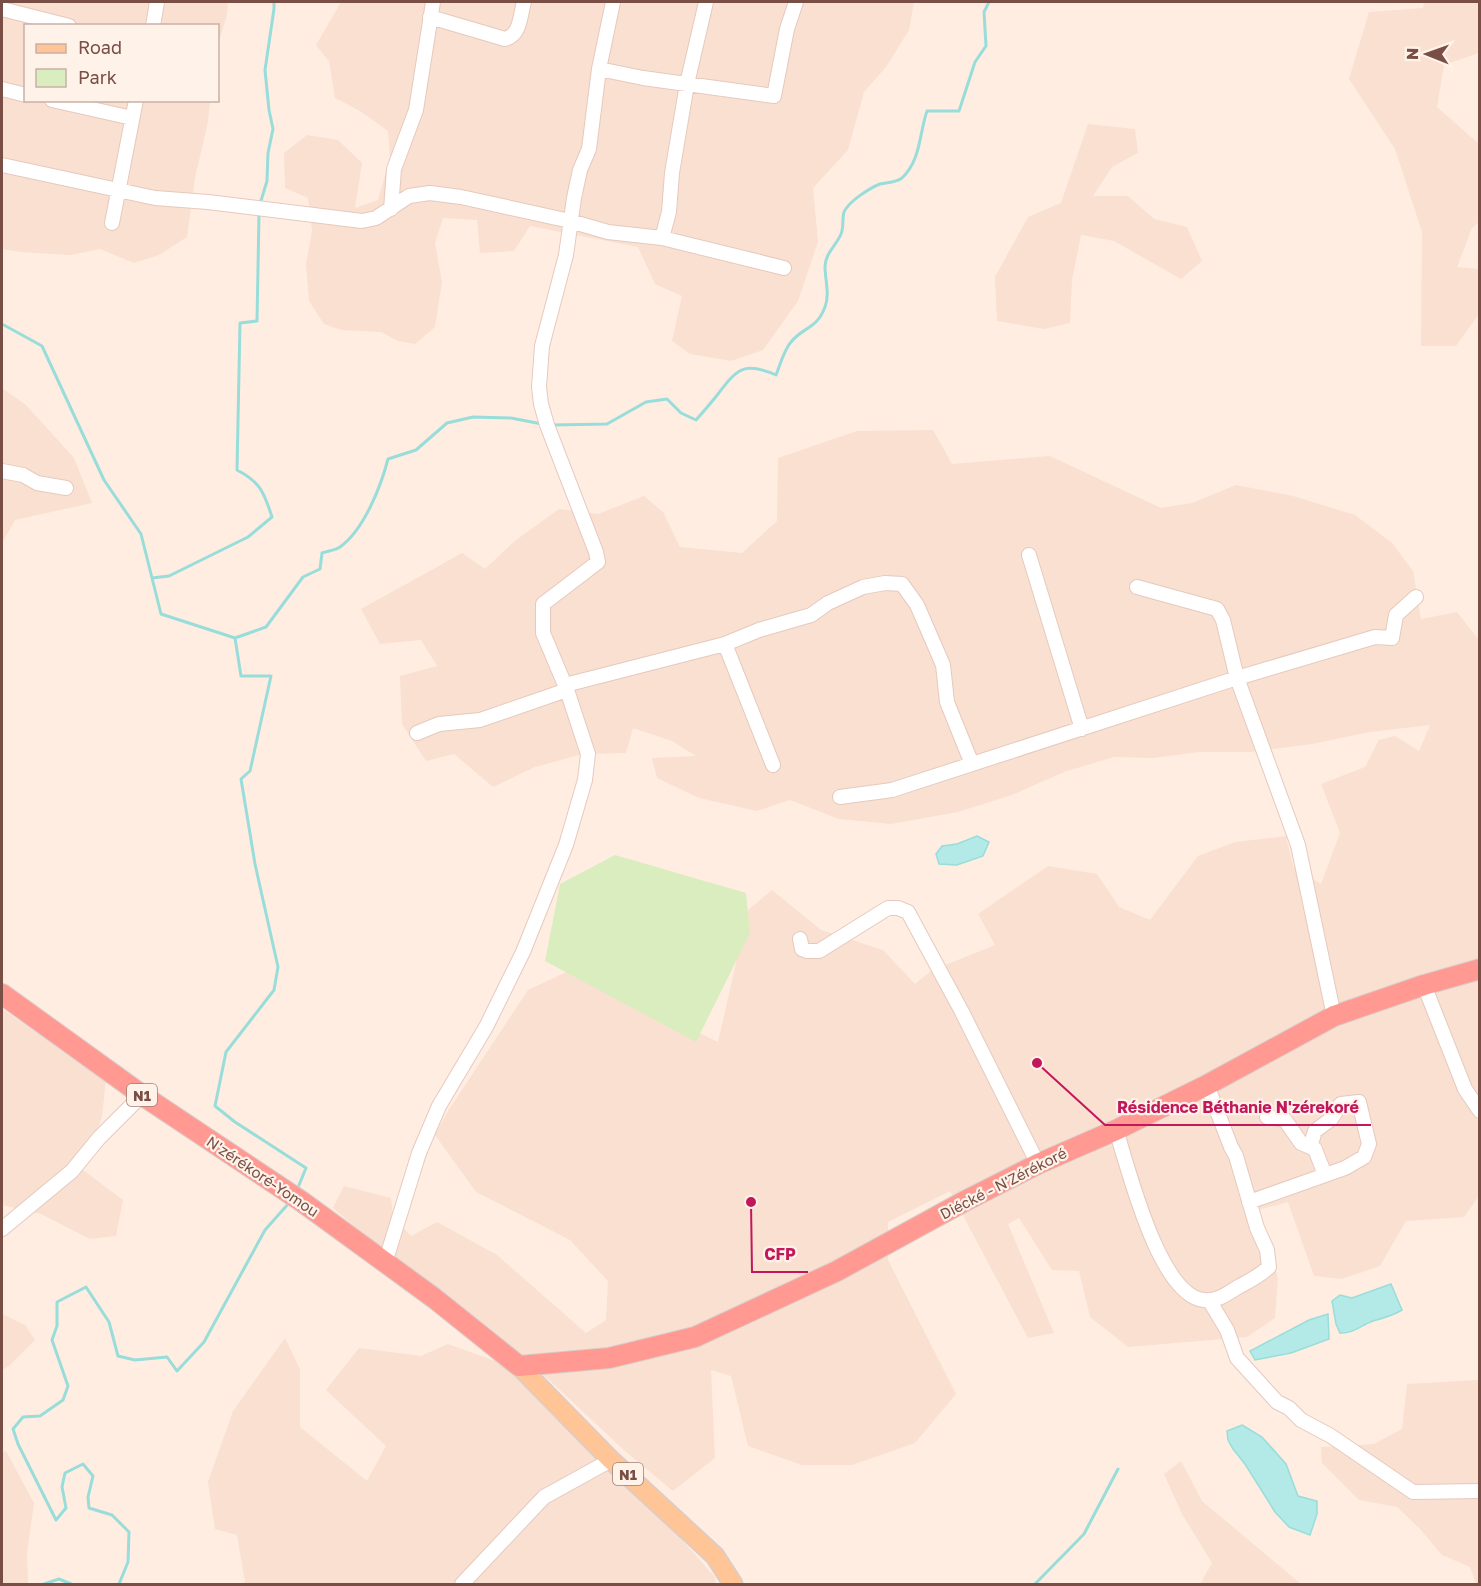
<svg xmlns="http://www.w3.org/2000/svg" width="1481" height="1586" font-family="'Golos Text',sans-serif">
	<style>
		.residential { fill: #f9e0d1 }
		.green { fill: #daedbe }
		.water { fill: #b3eae7; stroke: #98ddda; stroke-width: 1.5 }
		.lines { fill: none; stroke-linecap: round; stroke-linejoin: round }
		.stream { stroke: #98ddda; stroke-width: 3 }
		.minor-casing { stroke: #e6c9be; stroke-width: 16 }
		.major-casing { stroke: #d9cdcb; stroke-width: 21 }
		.highway-casing { stroke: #d9cdcb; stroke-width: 22 }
		.minor { stroke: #fff; stroke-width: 14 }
		.major { stroke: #ffc597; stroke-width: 18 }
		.highway { stroke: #ff9991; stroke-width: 20 }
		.labels { text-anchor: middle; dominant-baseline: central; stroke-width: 4.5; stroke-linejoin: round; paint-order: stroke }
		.shield { fill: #fff2e9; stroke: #a07f76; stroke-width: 1.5 }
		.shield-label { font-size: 14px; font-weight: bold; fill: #784e45 }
		.street-label { font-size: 15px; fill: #784e45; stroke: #fff2e9 }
		.leader { fill: none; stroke: #c2185b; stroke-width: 2 }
		.callout-dot { fill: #c2185b; stroke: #fff2e9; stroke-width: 2 }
		.callout-label { font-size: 16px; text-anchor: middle; font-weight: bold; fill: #c2185b; stroke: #fff2e9; stroke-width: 4.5; stroke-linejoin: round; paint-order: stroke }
	</style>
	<rect width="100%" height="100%" fill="#ffede1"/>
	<path class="residential" d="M 2,2 L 228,2 L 227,15 L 218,44 L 218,26 L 26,26 L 26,100 L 210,101 L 208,122 L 195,178 L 187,237 L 159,255 L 134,263 L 100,249 L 71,255 L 21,252 L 2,249 Z
		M 341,2 L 914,2 L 909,30 L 886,67 L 864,92 L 848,150 L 813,188 L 818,242 L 798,301 L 763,350 L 731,361 L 690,354 L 672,341 L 682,296 L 655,284 L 638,247 L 530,226 L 514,251 L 480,253 L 477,220 L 443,218 L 435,243 L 442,282 L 435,327 L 415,344 L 398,341 L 381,332 L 341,330 L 324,324 L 309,301 L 306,264 L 312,231 L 308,198 L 285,188 L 284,153 L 307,135 L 338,140 L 362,163 L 355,208 L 378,200 L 390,157 L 388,131 L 360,111 L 335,98 L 329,61 L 316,45 Z
		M 1424,2 L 1479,2 L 1479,53 L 1444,65 L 1437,107 L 1479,144 L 1479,222 L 1472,228 L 1457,267 L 1479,269 L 1479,314 L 1456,346 L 1421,346 L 1422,232 L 1395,149 L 1349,79 L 1369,12 L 1423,8 Z
		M 1088,124 L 1135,129 L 1138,153 L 1112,167 L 1093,196 L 1128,196 L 1154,219 L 1187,227 L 1202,261 L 1181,279 L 1114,241 L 1081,235 L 1072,280 L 1070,323 L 1044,329 L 997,321 L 995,277 L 1028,217 L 1061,203 Z
		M 2,388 L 26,405 L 74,458 L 92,503 L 15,520 L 2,543 Z
		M 933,430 L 952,464 L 1050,456 L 1161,508 L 1192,503 L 1236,485 L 1293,496 L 1355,515 L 1392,543 L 1413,571 L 1421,619 L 1457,612 L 1479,640 L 1479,1196 L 1464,1217 L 1406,1221 L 1380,1266 L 1342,1279 L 1314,1276 L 1288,1202 L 1257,1210 L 1278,1278 L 1275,1318 L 1247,1337 L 1128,1347 L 1090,1317 L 1079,1271 L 1052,1270 L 1019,1218 L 1008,1224 L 1054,1333 L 1028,1338 L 950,1191 L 888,1222 L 888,1260 L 956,1394 L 915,1443 L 852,1465 L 802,1465 L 748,1446 L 731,1376 L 711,1370 L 715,1458 L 673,1491 L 625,1451 L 548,1379 L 438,1291 L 380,1248 L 333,1208 L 344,1186 L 391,1198 L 393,1217 L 411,1236 L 437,1222 L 497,1255 L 586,1333 L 606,1320 L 608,1281 L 570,1240 L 476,1192 L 435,1135 L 448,1111 L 528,990 L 571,970 L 718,1042 L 748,910 L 772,890 L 821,930 L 883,950 L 915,984 L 931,971 L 995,945 L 978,914 L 1048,866 L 1097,874 L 1119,907 L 1150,920 L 1198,856 L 1235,842 L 1286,836 L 1293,866 L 1321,884 L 1340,833 L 1321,784 L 1365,767 L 1379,740 L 1395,736 L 1419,751 L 1430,725 L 1370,732 L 1312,744 L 1251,752 L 1199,752 L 1153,758 L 1114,757 L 1064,772 L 1012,795 L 958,812 L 891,824 L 839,819 L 790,800 L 757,811 L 699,798 L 657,778 L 652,758 L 696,756 L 672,741 L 633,728 L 626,753 L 583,754 L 535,767 L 493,787 L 454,754 L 426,761 L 402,724 L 400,676 L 437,666 L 421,640 L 380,644 L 361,609 L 437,567 L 462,553 L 485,569 L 516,540 L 559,509 L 598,514 L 644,496 L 663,512 L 680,547 L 742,553 L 777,521 L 778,458 L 857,431 Z
		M 2,1009 L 106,1079 L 102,1117 L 83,1170 L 123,1200 L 116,1236 L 90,1239 L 41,1214 L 2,1205 Z
		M 2,1314 L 25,1325 L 35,1340 L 9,1366 L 2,1370 Z
		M 285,1338 L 300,1369 L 300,1427 L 367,1481 L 386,1446 L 326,1390 L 359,1348 L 421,1356 L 448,1344 L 504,1364 L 658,1513 L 714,1576 L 716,1584 L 243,1584 L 245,1582 L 237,1535 L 215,1529 L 208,1482 L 233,1411 Z
		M 1479,1380 L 1479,1584 L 1476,1584 L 1470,1567 L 1442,1555 L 1420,1529 L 1397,1507 L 1359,1500 L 1322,1463 L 1321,1447 L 1374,1444 L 1402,1429 L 1407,1384 Z
		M 6,1451 L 34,1503 L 27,1554 L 28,1584 L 2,1584 L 2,1452 Z
		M 1181,1461 L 1202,1501 L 1301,1584 L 1200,1584 L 1212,1563 L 1182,1514 L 1164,1474 Z"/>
	<path class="green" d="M 615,855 L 746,893 L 750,933 L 696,1042 L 545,961 L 560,884 Z"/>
	<path class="water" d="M 977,836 L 989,842 L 983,856 L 957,865 L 939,864 L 936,854 L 942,846 L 957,844 Z
		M 1391,1284 L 1402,1310 C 1392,1316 1384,1318 1373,1321 C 1361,1325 1353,1334 1340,1333 L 1336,1324 L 1332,1301 L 1340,1295 L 1352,1298 Z
		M 1328,1314 L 1329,1339 L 1291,1353 L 1255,1360 L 1250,1351 L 1309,1320 Z
		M 1242,1425 L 1262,1437 L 1286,1464 L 1298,1496 L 1317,1501 L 1317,1514 L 1310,1535 L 1289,1527 L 1275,1512 L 1245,1464 L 1233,1449 L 1228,1440 L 1227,1431 Z"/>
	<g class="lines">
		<path class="stream" d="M 260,204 L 267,181 L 268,153 L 273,129 L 269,110 L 265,70 L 274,9 L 274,2
			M 2,324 L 42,346 L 104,480 L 141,534 L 161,614 L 235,638 L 241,676 L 271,676 L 250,771 L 241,779 L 255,864 L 278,967 L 274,990 L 226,1052 L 215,1106 L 235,1122 L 306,1168 L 297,1190
			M 552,425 L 607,424 L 646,402 L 667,399 L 681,413 L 696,420 C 704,411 711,403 718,394 C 737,369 744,361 776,375 C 780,365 784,350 791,342 C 803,327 817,329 825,307 C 830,294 825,280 825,266 C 826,252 836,246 841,234 C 844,227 842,219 844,212 C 849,201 870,188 880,184 C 888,182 895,183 902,178 C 921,160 919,134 927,111 L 959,111 L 975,62 L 986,46 L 984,12 L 989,2
			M 152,578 L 169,576 L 248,537 L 272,517 C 264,492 260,482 237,470 L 240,323 L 257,321 L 259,214
			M 235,638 L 266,627 L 303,577 L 320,569 L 322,553 C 328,551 336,550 340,547 C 364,530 381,486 388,459 L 416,450 L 447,423 L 473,417 L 511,418 L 542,424
			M 44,1584 L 59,1579 L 71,1584
			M 119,1584 L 128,1562 L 129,1532 L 112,1515 L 89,1508 L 88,1497 L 93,1476 L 83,1464 L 65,1473 L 62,1487 L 66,1508 L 56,1520 L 18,1444 L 13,1429 L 23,1417 L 40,1416 L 63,1400 L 68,1386 L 52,1340 L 57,1326 L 57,1302 L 86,1287 L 109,1322 L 118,1356 L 135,1360 L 167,1357 L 177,1371 L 204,1342 L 265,1230 L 289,1203
			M 1035,1584 L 1084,1534 L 1118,1469"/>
		<defs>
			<path id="minor" d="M 2,9 L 69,26
				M 430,17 L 505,39 C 521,35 520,15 524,2
				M 153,26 L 157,2
				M 599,69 L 643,78 L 774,96 L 787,29 L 796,2
				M 2,89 L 26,95
				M 52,100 L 132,118
				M 2,165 L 155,198 L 208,202 L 362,221 L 376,218 L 409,196 L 430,193 L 461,197 L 570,221 L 608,232 L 662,238 L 784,268
				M 391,209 L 394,169 L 416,110 L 433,2
				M 112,223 L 136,100
				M 662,238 L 669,212 L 672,173 L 687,84 L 706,2
				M 2,471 L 23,475 L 37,483 L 66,488
				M 1029,555 L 1082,729
				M 1137,587 L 1217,609 L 1223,620 L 1237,678 L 1298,845 L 1334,1016
				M 725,644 L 773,765
				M 565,685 L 725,644 L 759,630 L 811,615 L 828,603 L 863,587 L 885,583 L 902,584 L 917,605 L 943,665 L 947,702 L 972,764
				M 417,733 L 439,724 L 480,720 L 567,690
				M 840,797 L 892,790 L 1237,678 L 1375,637 L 1392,638 L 1396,615 L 1416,597
				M 800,939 L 802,949 L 807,951 L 819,951 L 888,908 L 898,908 L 908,912 L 962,1012 L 1038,1164
				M 1424,985 L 1465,1089 L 1480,1111
				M 1267,1117 L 1285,1120 L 1301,1143 L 1315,1149 L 1325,1175
				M 1116,1130 C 1128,1167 1159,1296 1204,1300 C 1217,1302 1228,1293 1238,1287 C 1249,1281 1260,1276 1269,1267 L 1267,1250 L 1257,1228 L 1236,1156 L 1231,1147 L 1207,1085
				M 1249,1202 L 1345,1168 L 1364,1157 L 1369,1144 L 1359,1102 L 1341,1104 L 1331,1119 L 1315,1131 L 1310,1147
				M 2,1229 L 72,1171 L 99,1138 L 142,1095
				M 385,1263 L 419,1153 L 439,1106 L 486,1027 L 523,952 L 566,845 L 585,780 L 588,754 L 567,690 L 543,633 L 543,604 L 598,562 L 596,552 L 547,425 L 541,404 L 539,387 L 542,346 L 566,255 L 574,198 L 580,170 L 589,149 L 599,69 L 613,2
				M 1209,1300 L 1227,1330 L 1237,1358 L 1277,1402 L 1289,1408 L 1301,1420 L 1331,1436 L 1413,1492 L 1480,1491
				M 462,1584 L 544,1497 L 611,1460"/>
			<path id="major" d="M 519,1366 L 611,1460 L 715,1556 L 733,1584"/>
			<path id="highway" d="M 2,994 L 142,1095 L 301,1201 L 434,1298 L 519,1366 L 609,1358 L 695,1337 L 837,1271 L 965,1201 L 1038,1164 L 1116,1130 L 1207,1085 L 1334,1016 L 1424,985 L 1480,969"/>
		</defs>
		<use href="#minor" class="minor-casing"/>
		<use href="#major" class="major-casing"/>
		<use href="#highway" class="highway-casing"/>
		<use href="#minor" class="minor"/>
		<use href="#major" class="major"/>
		<use href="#highway" class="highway"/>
	</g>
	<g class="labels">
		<g class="shield">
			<rect x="127" y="1084" width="30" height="22" rx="4.5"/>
			<rect x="613" y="1463" width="30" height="22" rx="4.5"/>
		</g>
		<g class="shield-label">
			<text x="142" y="1095">N1</text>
			<text x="628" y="1474">N1</text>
		</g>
		<g class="street-label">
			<text transform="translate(263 1176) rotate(34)">N'zérékoré-Yomou</text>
			<text transform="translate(1003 1183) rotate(-27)">Diécké - N'Zérékoré</text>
		</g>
	</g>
	<path class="leader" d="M1037 1063L1105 1125H1371M751 1202L752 1272H808"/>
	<g class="callout-dot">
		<circle cx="1037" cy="1063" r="6"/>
		<circle cx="751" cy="1202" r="6"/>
	</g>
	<g class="callout-label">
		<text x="1238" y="1113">Résidence Béthanie N'zérekoré</text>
		<text x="780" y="1260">CFP</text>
	</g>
	<rect width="1481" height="1586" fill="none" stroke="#784e45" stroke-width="6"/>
	<rect x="24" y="24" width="195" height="78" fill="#fff2e9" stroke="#c9b0a7" stroke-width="1.5"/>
	<rect x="36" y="44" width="30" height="9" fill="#ffc597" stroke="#c9b0a7" stroke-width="1.5"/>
	<text x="78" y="54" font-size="18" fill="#784e45">Road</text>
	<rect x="36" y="69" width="30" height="18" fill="#daedbe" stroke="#c9b0a7" stroke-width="1.5"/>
	<text x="78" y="84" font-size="18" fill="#784e45">Park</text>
	<g transform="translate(1427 54) rotate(271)" stroke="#fff2e9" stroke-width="4.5" paint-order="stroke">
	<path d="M0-4.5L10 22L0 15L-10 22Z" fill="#784e45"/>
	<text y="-9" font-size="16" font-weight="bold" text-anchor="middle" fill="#784e45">N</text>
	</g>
</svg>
